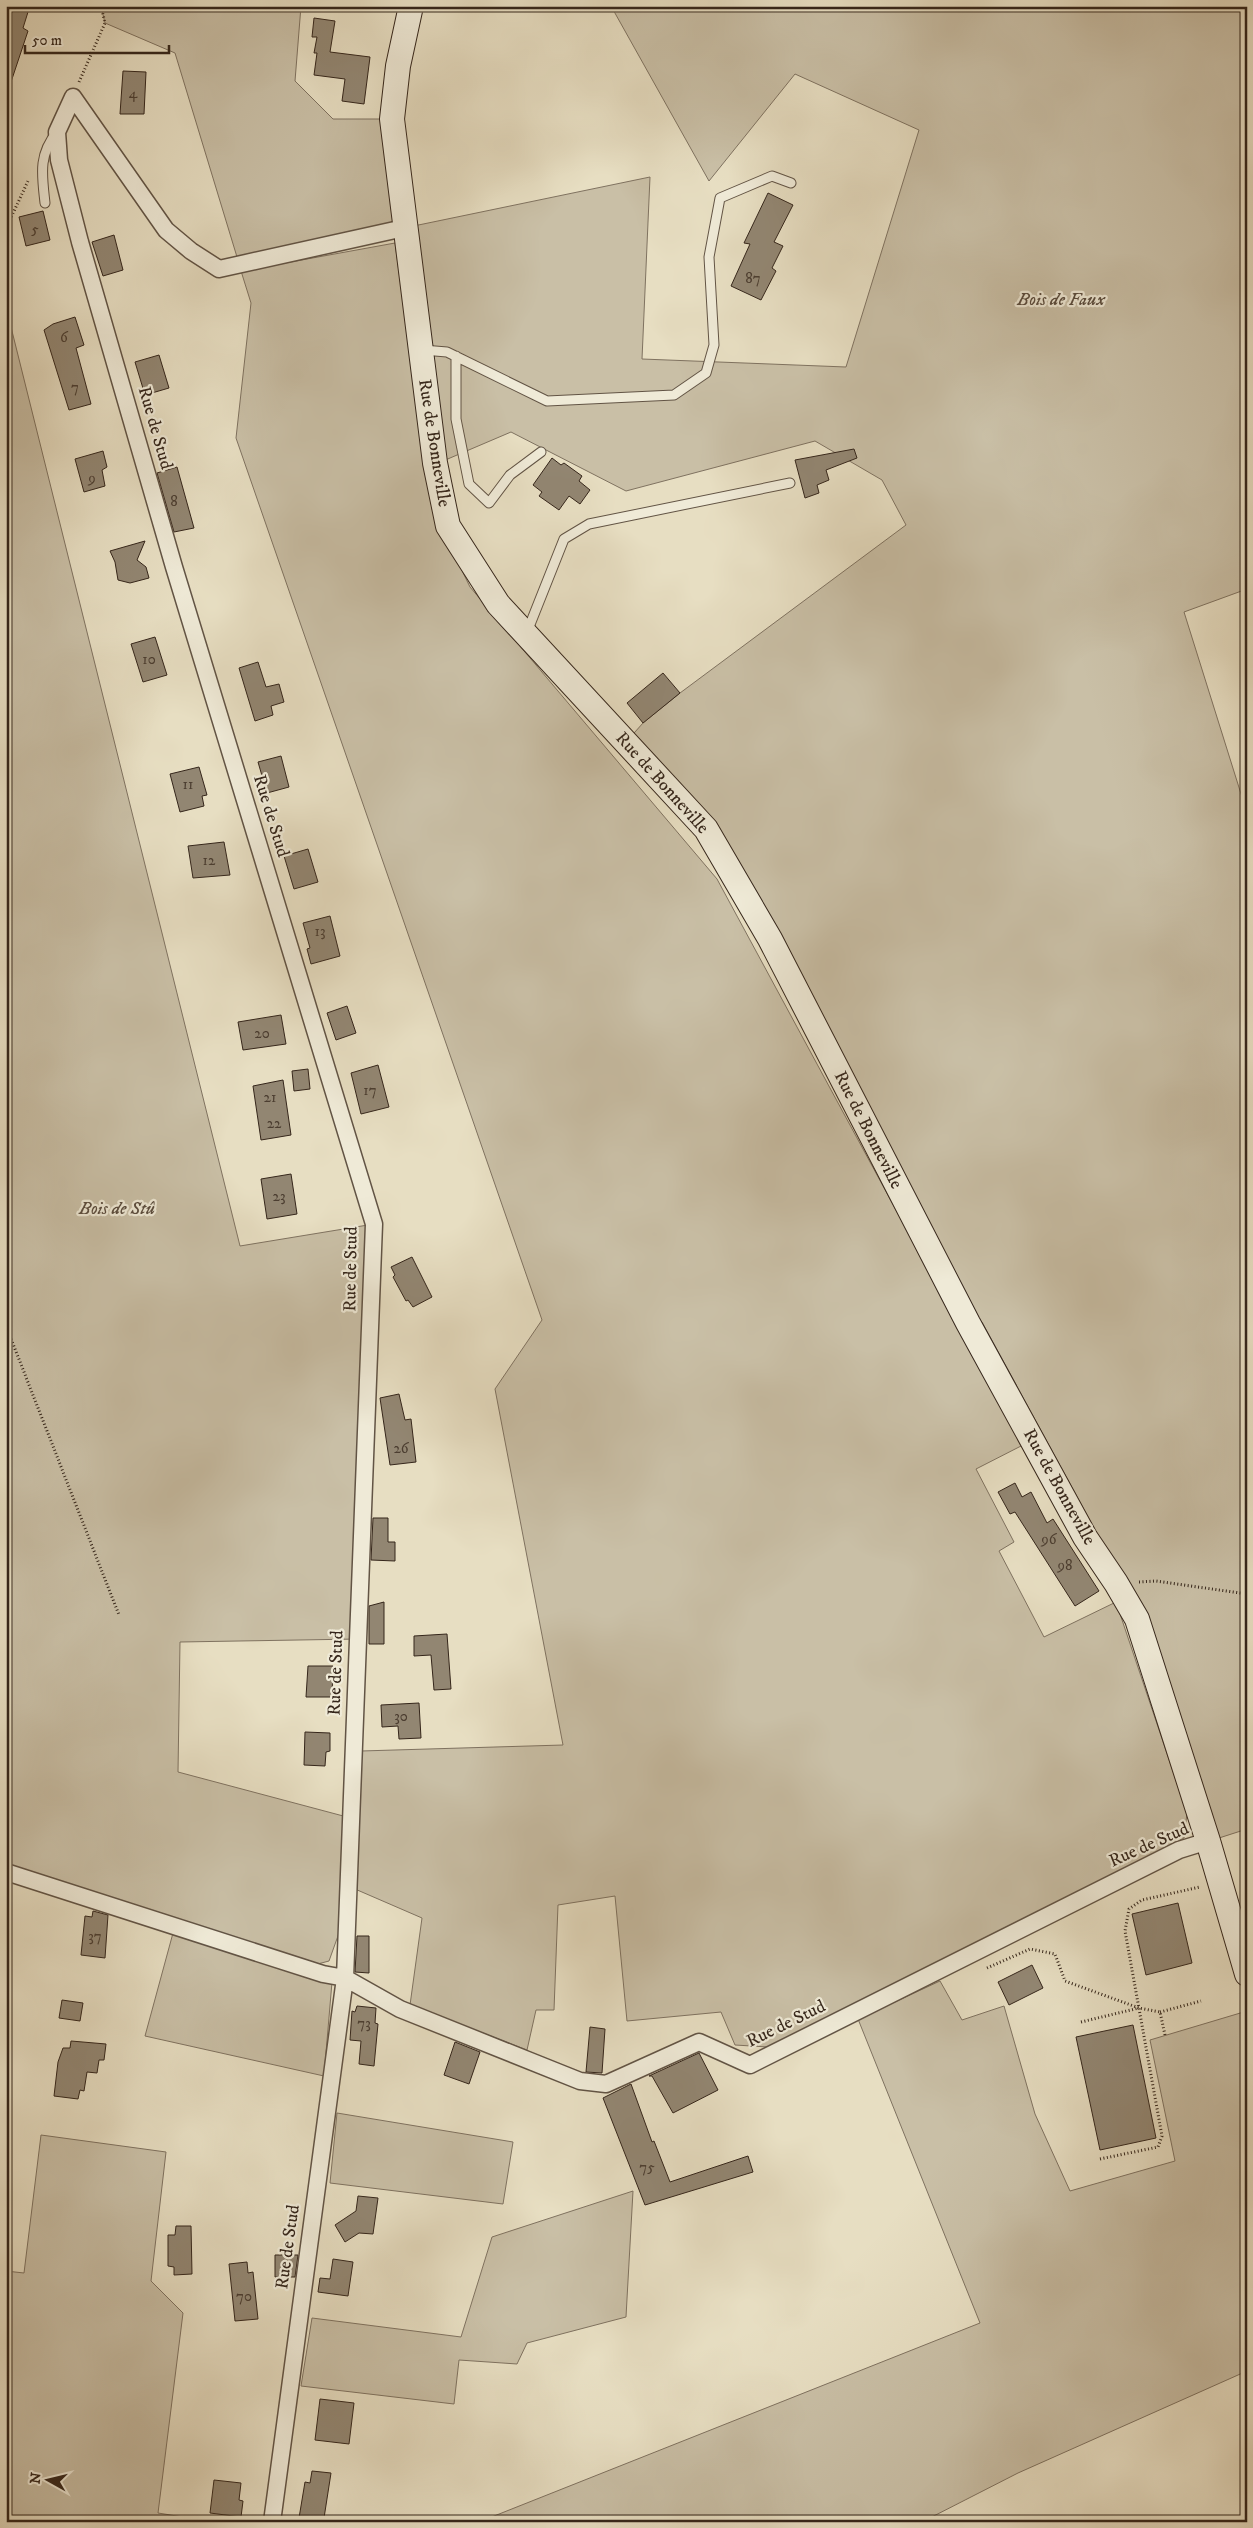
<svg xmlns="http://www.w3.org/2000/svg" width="1253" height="2528" font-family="'IM FELL DW Pica',serif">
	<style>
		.green { fill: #c9bfa6; stroke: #7f7260 }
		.building { fill: #928672; stroke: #35261b }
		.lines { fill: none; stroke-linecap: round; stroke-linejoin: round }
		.lane-casing { stroke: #625445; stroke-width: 11 }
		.street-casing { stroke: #625445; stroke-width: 19 }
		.secondary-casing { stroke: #35261b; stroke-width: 26 }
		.path { stroke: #35261b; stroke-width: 3; stroke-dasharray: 1 2.5; stroke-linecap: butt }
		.lane { stroke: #efead7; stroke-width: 9 }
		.street { stroke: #efead7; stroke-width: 16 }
		.secondary { stroke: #efead7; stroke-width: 24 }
		.labels { text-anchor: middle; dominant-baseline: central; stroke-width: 4.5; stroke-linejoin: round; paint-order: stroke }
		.number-label { font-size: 15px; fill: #4c3e31 }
		.park-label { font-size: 18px; font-style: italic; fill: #5a4c3e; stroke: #efead7 }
		.street-label { font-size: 18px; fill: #35261b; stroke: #efead7 }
	</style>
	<rect width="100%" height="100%" fill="#e7dec2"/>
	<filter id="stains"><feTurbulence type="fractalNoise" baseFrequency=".004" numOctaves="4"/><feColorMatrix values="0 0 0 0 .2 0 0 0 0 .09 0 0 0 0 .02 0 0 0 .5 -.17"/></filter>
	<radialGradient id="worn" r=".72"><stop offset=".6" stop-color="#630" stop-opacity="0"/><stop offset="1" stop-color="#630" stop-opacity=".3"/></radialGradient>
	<path class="green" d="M 101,6 L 301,6 L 295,81 L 333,119 L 392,119 L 404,228 L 650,177 L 642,359 L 846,367 L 919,130 L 795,74 L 709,181 L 611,6 L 1247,6 L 1247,589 L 1184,612 L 1247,813 L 1247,1829 L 1219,1838 L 1100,1539 L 982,1322 L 968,1323 L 706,830 L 626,742 L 643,723 L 680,693 L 906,525 L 882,480 L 815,441 L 626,491 L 511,432 L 443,461 L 404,228 L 237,257 L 175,53 L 105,23 Z
		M 395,243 L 432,509 L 470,587 L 717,879 L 1023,1445 L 976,1469 L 1014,1542 L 999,1551 L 1044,1637 L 1116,1602 L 1187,1813 L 1184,1838 L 859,2006 L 768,2047 L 735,2045 L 721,2012 L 627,2021 L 615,1896 L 558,1905 L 554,2010 L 536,2010 L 527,2050 L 410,2005 L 422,1918 L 355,1889 L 361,1751 L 563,1745 L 495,1389 L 542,1320 L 236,438 L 251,303 L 241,271 Z
		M 6,307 L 240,1246 L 374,1224 L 358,1639 L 180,1642 L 178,1772 L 347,1817 L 339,1933 L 329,1961 L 310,1966 L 6,1866 Z
		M 173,1933 L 332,1982 L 324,2076 L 145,2036 Z
		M 940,1981 L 962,2020 L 1004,2006 L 1035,2114 L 1070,2191 L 1175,2161 L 1150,2040 L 1247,2011 L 1247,2371 L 1018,2473 L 922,2522 L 479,2522 L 980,2323 L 858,2019 Z
		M 337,2113 L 513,2142 L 503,2204 L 330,2183 Z
		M 41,2135 L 166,2152 L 151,2281 L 183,2313 L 158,2513 L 214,2522 L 6,2522 L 6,2271 L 24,2273 Z
		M 633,2191 L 626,2317 L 527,2343 L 517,2364 L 459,2360 L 454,2404 L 301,2386 L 312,2318 L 461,2337 L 492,2237 Z"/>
	<path class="building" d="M 6,6 L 28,12 L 23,28 L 28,31 L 9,88 L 6,88 Z
		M 314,18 L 335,21 L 330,52 L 370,57 L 364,104 L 342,101 L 345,79 L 314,75 L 317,53 L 314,53 L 317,37 L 312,37 Z
		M 123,71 L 146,72 L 144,114 L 120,114 Z
		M 768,193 L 793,205 L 774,242 L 783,246 L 772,268 L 776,271 L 761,300 L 731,286 L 750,244 L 744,243 Z
		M 43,211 L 50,240 L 26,246 L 19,217 Z
		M 114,235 L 123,270 L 103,276 L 92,242 Z
		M 75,317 L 84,345 L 76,348 L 91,404 L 69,410 L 44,330 L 53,324 Z
		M 159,355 L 169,388 L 145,395 L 135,362 Z
		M 854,449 L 857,458 L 826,470 L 829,480 L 817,485 L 819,493 L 805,498 L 795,460 Z
		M 103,451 L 107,467 L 102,470 L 105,486 L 84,492 L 75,459 Z
		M 552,458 L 561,465 L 564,463 L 582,476 L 579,481 L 590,490 L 580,504 L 569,496 L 559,510 L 539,496 L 542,492 L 533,485 Z
		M 177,467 L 194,528 L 174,532 L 157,473 Z
		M 145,541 L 137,560 L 146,567 L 149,578 L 130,583 L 118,580 L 115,562 L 110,551 Z
		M 155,637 L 167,675 L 143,682 L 131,644 Z
		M 258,662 L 266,687 L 279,684 L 284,702 L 271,706 L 273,715 L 255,721 L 239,668 Z
		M 663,673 L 680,693 L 643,723 L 627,703 Z
		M 281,756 L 289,787 L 267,793 L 258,762 Z
		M 199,767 L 207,795 L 202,796 L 204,806 L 180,812 L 170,774 Z
		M 224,842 L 230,875 L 193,878 L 188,846 Z
		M 308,849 L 318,882 L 294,889 L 284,856 Z
		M 330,916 L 340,956 L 311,964 L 307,949 L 310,948 L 303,923 Z
		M 347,1006 L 356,1033 L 336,1040 L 327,1013 Z
		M 281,1015 L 286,1044 L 243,1050 L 238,1022 Z
		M 378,1065 L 389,1107 L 361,1114 L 351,1073 Z
		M 308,1069 L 310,1089 L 294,1091 L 292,1071 Z
		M 283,1080 L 291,1135 L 261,1140 L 253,1086 Z
		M 291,1174 L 297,1214 L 267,1219 L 261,1179 Z
		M 412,1257 L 432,1297 L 413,1307 L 408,1300 L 406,1301 L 393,1277 L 395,1275 L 391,1267 Z
		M 399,1394 L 405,1420 L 411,1419 L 416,1462 L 390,1465 L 380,1398 Z
		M 1015,1483 L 1022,1497 L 1031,1492 L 1047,1523 L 1053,1519 L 1099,1591 L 1075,1606 L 1015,1512 L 1010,1514 L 998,1492 Z
		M 373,1518 L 388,1518 L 388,1542 L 395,1542 L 395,1561 L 371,1560 Z
		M 384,1602 L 384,1644 L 369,1644 L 369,1606 Z
		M 447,1634 L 451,1689 L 434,1690 L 431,1655 L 414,1656 L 414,1636 Z
		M 308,1666 L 333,1666 L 332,1697 L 306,1697 Z
		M 419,1703 L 421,1738 L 399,1739 L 398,1726 L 382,1727 L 381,1705 Z
		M 305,1732 L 330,1733 L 330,1751 L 326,1752 L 325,1766 L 304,1765 Z
		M 1178,1903 L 1192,1963 L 1146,1975 L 1132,1914 Z
		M 93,1911 L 108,1915 L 105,1958 L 81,1955 L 85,1916 L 92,1917 Z
		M 357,1936 L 369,1936 L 369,1973 L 355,1972 Z
		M 1032,1965 L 1043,1988 L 1009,2005 L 998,1982 Z
		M 62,2000 L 83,2003 L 80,2021 L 59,2018 Z
		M 357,2006 L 376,2008 L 375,2023 L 378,2024 L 374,2066 L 359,2064 L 361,2041 L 350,2040 L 352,2011 L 355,2012 Z
		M 1133,2025 L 1156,2138 L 1100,2150 L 1076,2037 Z
		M 590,2027 L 605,2029 L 602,2073 L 586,2072 Z
		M 71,2041 L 106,2044 L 104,2060 L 99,2060 L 97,2073 L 87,2072 L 84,2091 L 80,2090 L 78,2099 L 54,2096 L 58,2062 L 63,2048 L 70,2048 Z
		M 455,2042 L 480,2052 L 469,2084 L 444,2075 Z
		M 699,2053 L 718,2090 L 673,2113 L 652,2076 L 649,2076 Z
		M 631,2084 L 652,2142 L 654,2141 L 670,2182 L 748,2156 L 753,2172 L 645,2205 L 603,2098 Z
		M 358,2196 L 378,2198 L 373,2234 L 359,2233 L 345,2242 L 335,2225 L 356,2211 Z
		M 176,2226 L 191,2226 L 192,2274 L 174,2275 L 174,2267 L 168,2266 L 168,2235 L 175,2235 Z
		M 275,2255 L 298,2255 L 295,2277 L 275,2277 Z
		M 333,2259 L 353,2262 L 348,2296 L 318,2292 L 320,2278 L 330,2279 Z
		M 247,2262 L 248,2273 L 253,2272 L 258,2319 L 235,2321 L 229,2264 Z
		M 320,2399 L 354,2403 L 349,2444 L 315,2440 Z
		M 312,2471 L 331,2473 L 324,2518 L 299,2518 L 305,2482 L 310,2483 Z
		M 214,2480 L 241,2483 L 239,2500 L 243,2501 L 241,2517 L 210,2513 Z"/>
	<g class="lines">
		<defs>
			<path id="lane" d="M 45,203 C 42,175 38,155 57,132
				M 423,350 L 447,352 L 547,401 L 674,395 L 706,373 L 714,345 L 709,257 L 720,198 L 772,176 L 791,183
				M 456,356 L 456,419 L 469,484 L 489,503 L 510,475 L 541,452
				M 527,632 L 564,539 L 589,524 L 790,483"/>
			<path id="street" d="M 6,1872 L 323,1974 L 345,1978 L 400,2009 L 580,2081 L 606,2084 L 699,2042 L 750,2065 L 1179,1850 L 1208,1841
				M 272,2522 L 345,1978 L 374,1224 L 174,567 L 80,242 L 59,160 L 57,132 L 73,97 L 166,230 L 191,251 L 219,269 L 404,228"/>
			<path id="secondary" d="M 411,6 L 398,66 L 392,119 L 435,463 L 448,526 L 498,604 L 706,829 L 770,939 L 968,1323 L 1085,1537 L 1116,1583 L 1137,1619 L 1208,1841 L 1247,1974"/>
		</defs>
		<use href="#lane" class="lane-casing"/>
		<use href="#street" class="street-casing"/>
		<use href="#secondary" class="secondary-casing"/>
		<path class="path" d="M 79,82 L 105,23 L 101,6
			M 6,237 L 8,224 L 28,181
			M 6,1326 L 119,1615
			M 1139,1582 L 1156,1581 L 1247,1594
			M 987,1968 L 1030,1949 L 1055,1954 L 1065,1981 L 1139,2008 L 1160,2012 L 1165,2035
			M 1160,2012 L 1201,2001
			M 1081,2022 L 1139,2008
			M 1100,2159 L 1158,2147 L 1162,2136 L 1125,1931 L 1129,1909 L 1142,1900 L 1200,1887"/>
		<use href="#lane" class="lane"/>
		<use href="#street" class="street"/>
		<use href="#secondary" class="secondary"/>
	</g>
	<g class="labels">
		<g class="number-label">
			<text x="133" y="93">4</text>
			<text x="35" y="229">5</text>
			<text x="753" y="278">87</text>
			<text x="64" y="337">6</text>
			<text x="75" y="387">7</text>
			<text x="92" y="478">9</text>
			<text x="174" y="501">8</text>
			<text x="149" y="659">10</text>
			<text x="188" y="784">11</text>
			<text x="209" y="860">12</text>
			<text x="320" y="931">13</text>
			<text x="262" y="1033">20</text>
			<text x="370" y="1090">17</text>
			<text x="270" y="1097">21</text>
			<text x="274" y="1123">22</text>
			<text x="279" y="1196">23</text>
			<text x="401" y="1448">26</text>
			<text x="1049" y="1539">96</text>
			<text x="1065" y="1565">98</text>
			<text x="401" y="1716">30</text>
			<text x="95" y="1936">37</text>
			<text x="364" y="2023">73</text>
			<text x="647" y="2167">75</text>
			<text x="244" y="2296">70</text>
		</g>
		<g class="park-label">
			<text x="1061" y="300">Bois de Faux</text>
			<text x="117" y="1209">Bois de Stû</text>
		</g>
		<g class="street-label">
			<text transform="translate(155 428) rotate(74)">Rue de Stud</text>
			<text transform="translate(434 443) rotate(81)">Rue de Bonneville</text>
			<text transform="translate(662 783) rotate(48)">Rue de Bonneville</text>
			<text transform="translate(271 816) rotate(73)">Rue de Stud</text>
			<text transform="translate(868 1130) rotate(63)">Rue de Bonneville</text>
			<text transform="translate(351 1269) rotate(-89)">Rue de Stud</text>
			<text transform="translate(1059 1487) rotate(61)">Rue de Bonneville</text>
			<text transform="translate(336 1673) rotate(-88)">Rue de Stud</text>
			<text transform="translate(1149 1845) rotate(-24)">Rue de Stud</text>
			<text transform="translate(786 2024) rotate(-26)">Rue de Stud</text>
			<text transform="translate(288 2247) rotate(-82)">Rue de Stud</text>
		</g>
	</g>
	<rect width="1253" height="2528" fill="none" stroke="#e7dec2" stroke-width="25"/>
	<rect x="8" y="8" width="1238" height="2513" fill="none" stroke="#35261b" stroke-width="2.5"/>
	<rect x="12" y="12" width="1228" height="2503" fill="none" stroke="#35261b"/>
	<g transform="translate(48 2480) rotate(278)" stroke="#efead7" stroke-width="4" paint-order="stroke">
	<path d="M0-4L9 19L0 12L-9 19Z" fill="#35261b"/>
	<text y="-8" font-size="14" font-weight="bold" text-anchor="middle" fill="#35261b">N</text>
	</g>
	<path d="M25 45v8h144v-8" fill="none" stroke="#35261b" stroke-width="2.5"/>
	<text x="32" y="45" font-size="15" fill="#35261b" stroke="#efead7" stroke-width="4" paint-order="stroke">50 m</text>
	<rect width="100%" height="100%" filter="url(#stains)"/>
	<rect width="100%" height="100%" fill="url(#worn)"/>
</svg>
